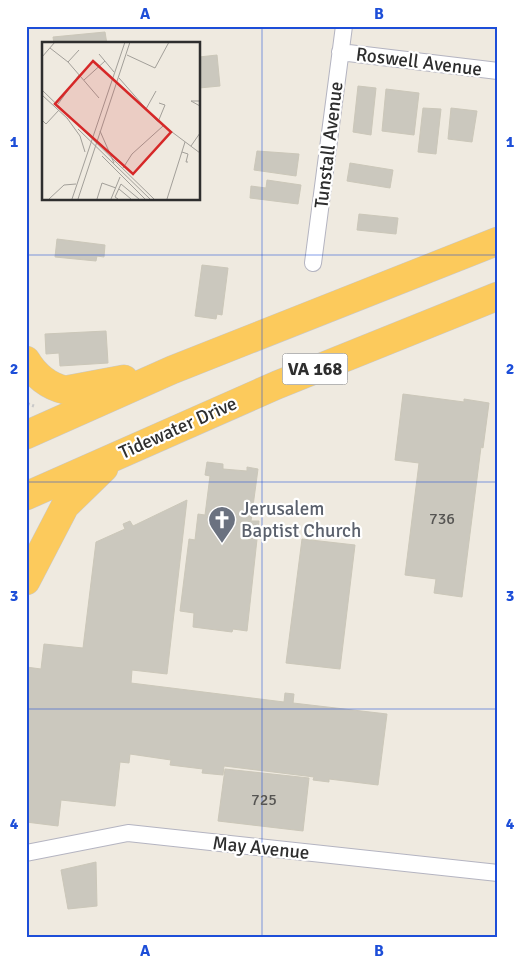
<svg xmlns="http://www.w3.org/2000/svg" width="524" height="964" font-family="Signika,sans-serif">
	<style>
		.building { fill: #cbc8be; stroke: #cbc7b9 }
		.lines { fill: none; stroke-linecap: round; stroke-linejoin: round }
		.minor-casing { stroke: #b4b4c1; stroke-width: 18 }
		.trunk-casing { stroke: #c9c9c9; stroke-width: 29 }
		.path { stroke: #c9c9c9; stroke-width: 3; stroke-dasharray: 4 2.5; stroke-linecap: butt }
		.minor { stroke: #fff; stroke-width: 16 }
		.trunk { stroke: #fcca5c; stroke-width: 28 }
		.grid { fill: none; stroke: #1d4ed8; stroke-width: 1; stroke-opacity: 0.55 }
		.labels { text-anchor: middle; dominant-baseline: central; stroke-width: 4.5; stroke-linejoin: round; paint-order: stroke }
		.number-label { font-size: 16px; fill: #555452 }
		.shield { fill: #fff; stroke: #6d6d6d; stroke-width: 1 }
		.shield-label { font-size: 18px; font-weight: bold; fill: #2e2e2e }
		.street-label { font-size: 19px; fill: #2e2e2e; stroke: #fff }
		.worship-label { font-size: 19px; fill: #5b616d; stroke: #fff; text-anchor: start }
		.inset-road { fill: none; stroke: #a29f99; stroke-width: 1 }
		.view { fill: #d62828; fill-opacity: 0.15; stroke: #d62828; stroke-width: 2.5 }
		.inset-edge { fill: none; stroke: #2e2e2e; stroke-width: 2.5 }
		.neatline { fill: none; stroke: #1d4ed8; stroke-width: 2 }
		.grid-label { font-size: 16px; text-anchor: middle; font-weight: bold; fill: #1d4ed8 }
	</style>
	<rect width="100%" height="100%" fill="#efeae0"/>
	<path class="building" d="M 105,32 L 107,44 L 54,44 L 53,37 Z
		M 217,55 L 220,86 L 199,88 L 199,57 Z
		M 358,86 L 376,88 L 371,135 L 353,132 Z
		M 386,89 L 419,93 L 414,135 L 382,131 Z
		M 423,108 L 441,109 L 436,154 L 418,152 Z
		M 451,108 L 477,111 L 472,142 L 448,139 Z
		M 257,151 L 299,154 L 296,176 L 254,170 Z
		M 350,163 L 393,170 L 390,188 L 347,181 Z
		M 267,180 L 301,185 L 298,204 L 250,198 L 251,186 L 266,188 Z
		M 359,214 L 398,218 L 396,234 L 357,230 Z
		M 57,239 L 105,245 L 104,257 L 97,256 L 96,261 L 55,257 Z
		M 202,265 L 228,268 L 222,315 L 217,314 L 216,319 L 195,316 Z
		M 106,331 L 108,363 L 60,366 L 59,353 L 46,354 L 45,334 Z
		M 403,394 L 464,402 L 464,399 L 489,403 L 483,448 L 481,447 L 462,597 L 434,593 L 436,579 L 405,575 L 419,463 L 395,460 Z
		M 207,462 L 223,464 L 223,469 L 247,471 L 247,467 L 258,469 L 251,521 L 259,521 L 247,631 L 233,629 L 232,632 L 193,627 L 194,613 L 180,611 L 189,539 L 195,540 L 198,514 L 205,515 L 210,476 L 205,475 Z
		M 187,500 L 167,674 L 132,670 L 131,683 L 284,702 L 285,693 L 294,694 L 293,703 L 387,714 L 378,785 L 329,779 L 329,782 L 313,780 L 314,777 L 224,766 L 223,775 L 202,773 L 203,769 L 170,765 L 171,760 L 130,754 L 129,763 L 120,762 L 115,806 L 61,800 L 58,826 L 26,822 L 26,667 L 41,669 L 44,644 L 83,648 L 96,542 L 125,529 L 123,524 L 130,521 L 133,526 Z
		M 302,539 L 355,545 L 340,669 L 286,663 Z
		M 225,769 L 309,778 L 303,831 L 218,821 Z
		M 96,862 L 97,906 L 68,909 L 61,870 Z"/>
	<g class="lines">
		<defs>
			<path id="minor" d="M 340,52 L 498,71
				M 313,263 L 344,26
				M 26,853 L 128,833 L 498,873"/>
			<path id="trunk" d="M 26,360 C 35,375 48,386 65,390 L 124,379
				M 26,435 L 172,370 L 498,241
				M 26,496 L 277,385 L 498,296
				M 26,581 L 65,506 L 104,468"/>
		</defs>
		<use href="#minor" class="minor-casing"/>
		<use href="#trunk" class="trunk-casing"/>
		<path class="path" d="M 26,403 L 34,406"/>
		<use href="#minor" class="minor"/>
		<use href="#trunk" class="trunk"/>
	</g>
	<path class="grid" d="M 262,26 L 262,938M 26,255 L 498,255M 26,482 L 498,482M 26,709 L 498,709"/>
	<defs>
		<symbol id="church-pin" viewBox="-11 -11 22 30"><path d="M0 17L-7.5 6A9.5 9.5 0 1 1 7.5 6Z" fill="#6b7280" stroke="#fff"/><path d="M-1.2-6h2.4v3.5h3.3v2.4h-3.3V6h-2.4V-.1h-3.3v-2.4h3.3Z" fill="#fff"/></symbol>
	</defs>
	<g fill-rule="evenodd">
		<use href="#church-pin" x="206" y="504" width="32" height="43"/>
	</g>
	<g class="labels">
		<g class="number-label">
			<text x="442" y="519">736</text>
			<text x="264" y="800">725</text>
		</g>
		<rect class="shield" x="282.5" y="353.5" width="65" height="31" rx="4"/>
		<g class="shield-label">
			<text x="315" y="369">VA 168</text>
		</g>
		<g class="street-label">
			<text transform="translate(419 62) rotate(7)">Roswell Avenue</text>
			<text transform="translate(329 145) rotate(-83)">Tunstall Avenue</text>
			<text transform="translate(178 428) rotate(-24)">Tidewater Drive</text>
			<text transform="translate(261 848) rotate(6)">May Avenue</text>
		</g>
		<g class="worship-label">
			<text x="241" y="509">Jerusalem<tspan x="241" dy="22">Baptist Church</tspan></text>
		</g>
	</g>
	<g transform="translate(42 42)">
		<rect width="158" height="158" fill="#efeae0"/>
		<path class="inset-road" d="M 8,6 L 26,20 L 57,56M 57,12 L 72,30M 85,13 L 113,26 L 127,0M 0,15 L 13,0M 26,20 L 37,8M 77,36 L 114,78 L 158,111M 42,38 L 63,19M 0,48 L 112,157M 0,53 L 26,77M 158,59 L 149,59 L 158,64M 16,62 L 37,33M 104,67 L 114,49M 25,76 L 38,94 L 43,110M 0,78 L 4,82 L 17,68M 116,80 L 123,63 L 117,61M 36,87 L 108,157M 58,89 L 72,121M 149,104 L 158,91M 140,110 L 146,112 L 144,120 L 146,120M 60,114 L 103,157M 81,126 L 90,112 L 121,84M 77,147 L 89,157M 7,157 L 22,143 L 34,142M 30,157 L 83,0M 36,157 L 88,0M 55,157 L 60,141 L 74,146M 69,157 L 78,135M 76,157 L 73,155 L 79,142 L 97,157M 125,157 L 143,100"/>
		<path class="view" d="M 51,19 L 129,90 L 91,132 L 13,62 Z"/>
		<rect width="158" height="158" class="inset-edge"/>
	</g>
	<rect width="524" height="964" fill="none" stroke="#ffffff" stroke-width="55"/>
	<rect x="28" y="28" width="468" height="908" class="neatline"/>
	<g class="grid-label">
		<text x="145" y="19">A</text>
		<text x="379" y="19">B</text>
		<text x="14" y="147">1</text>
		<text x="510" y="147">1</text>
		<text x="14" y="374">2</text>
		<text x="510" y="374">2</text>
		<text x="14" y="601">3</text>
		<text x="510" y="601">3</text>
		<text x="14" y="829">4</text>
		<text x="510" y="829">4</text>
		<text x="145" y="956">A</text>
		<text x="379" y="956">B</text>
	</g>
</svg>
